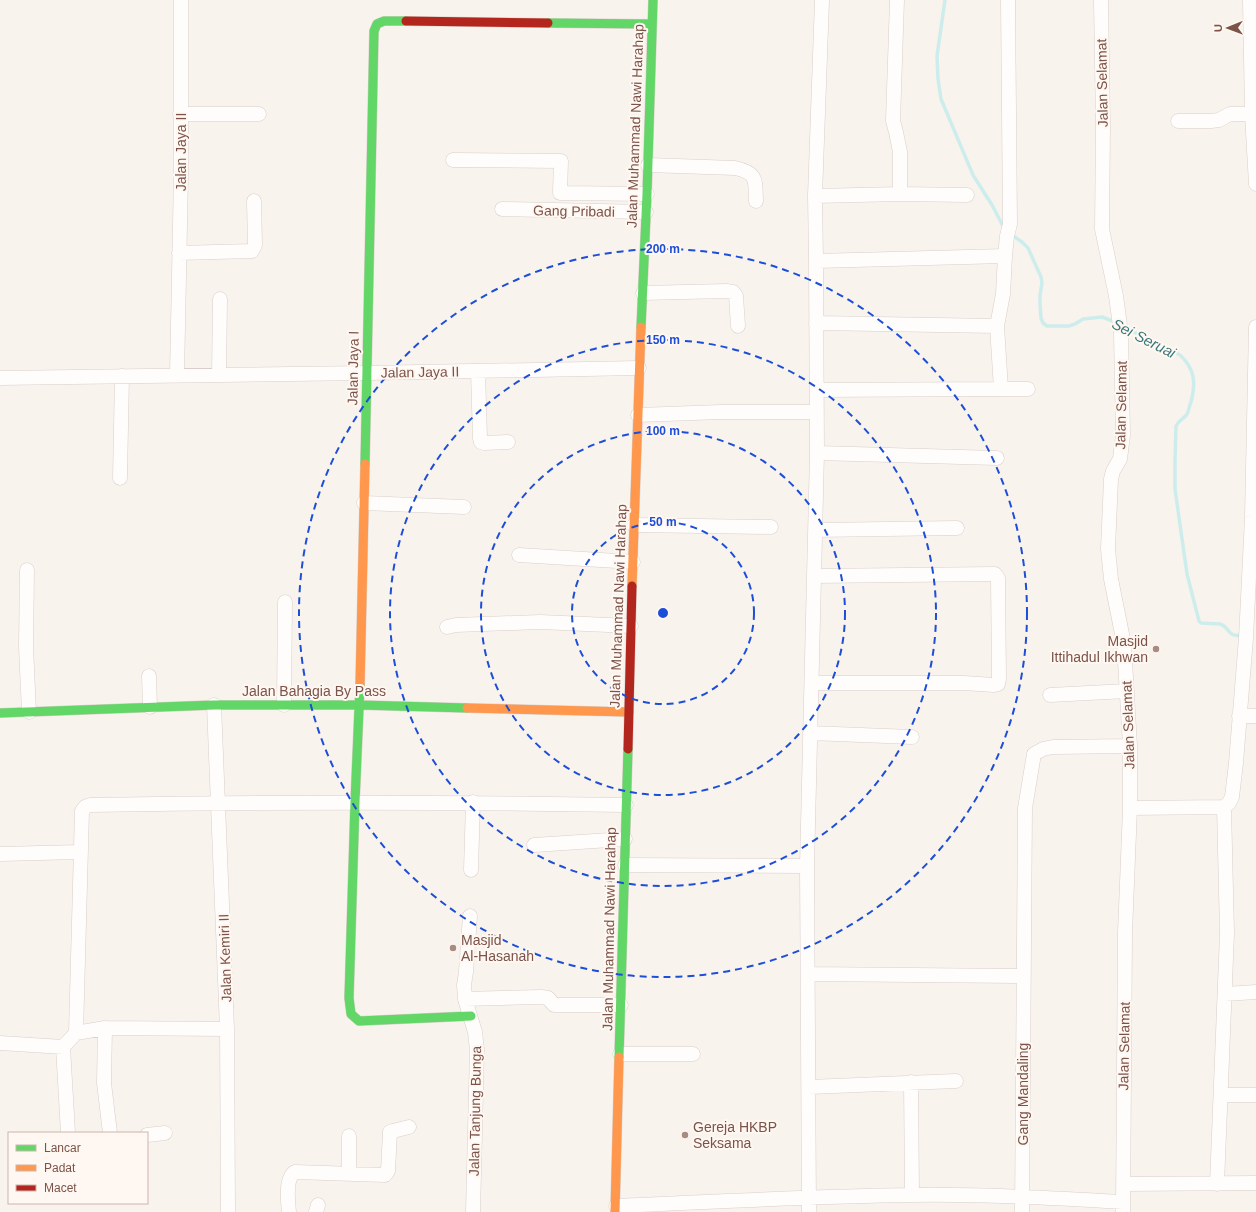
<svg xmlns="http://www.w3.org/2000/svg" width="1256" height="1212" font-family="Arial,sans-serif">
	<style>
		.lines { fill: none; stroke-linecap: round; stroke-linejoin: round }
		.stream { stroke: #cdedec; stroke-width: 3.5 }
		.street-casing { stroke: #d9ceca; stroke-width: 15 }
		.fast-casing { stroke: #dad0ca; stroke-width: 10 }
		.slow-casing { stroke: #dad0ca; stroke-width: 10 }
		.jam-casing { stroke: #dad0ca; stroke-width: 10 }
		.street { stroke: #fefdfc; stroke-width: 14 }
		.fast { stroke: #63d668; stroke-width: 9 }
		.slow { stroke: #ff974d; stroke-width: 9 }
		.jam { stroke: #b3261e; stroke-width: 9 }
		.ring { fill: none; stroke: #1d4ed8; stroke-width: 2; stroke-dasharray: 7 5 }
		.poi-dot { fill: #a88b82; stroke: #fff7f1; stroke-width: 1.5 }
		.labels { text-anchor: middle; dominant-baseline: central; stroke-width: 4; stroke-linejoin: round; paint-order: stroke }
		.street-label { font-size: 14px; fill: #7c5349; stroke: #fff7f1 }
		.poi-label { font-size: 14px; fill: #7c5349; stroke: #fff7f1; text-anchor: start }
		.water-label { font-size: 15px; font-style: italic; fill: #38797b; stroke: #fff7f1 }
		.centre { fill: #1d4ed8; stroke: #fff7f1; stroke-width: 2 }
		.ring-label { font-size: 12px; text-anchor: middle; font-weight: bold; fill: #1d4ed8; stroke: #fff7f1; stroke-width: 4; stroke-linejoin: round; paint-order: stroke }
	</style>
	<rect width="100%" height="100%" fill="#f9f3ed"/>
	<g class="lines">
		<path class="stream" d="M 945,0 L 937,56 L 938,79 L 941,99 L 973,175 L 992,205 L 1004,228
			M 1012,235 L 1022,242 L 1028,248 L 1041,277 L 1042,283 L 1040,295 L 1040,304 L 1041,318 L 1043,323 L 1047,326 L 1069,326 L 1075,324 L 1083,319 L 1102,317 L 1115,322
			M 1124,327 L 1180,355 C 1195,369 1196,383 1191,402 C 1189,406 1189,411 1187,414 C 1184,419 1179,420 1176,426 L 1175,460 L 1175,489 L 1187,574 L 1199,621 L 1201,623 L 1220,624 C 1230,627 1227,638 1242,635"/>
		<defs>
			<path id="street" d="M 897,0 L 893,121 L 896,132 L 900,152 L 900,194
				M 1101,0 L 1103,126 L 1102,229 L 1116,296 L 1121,333 L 1123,435 L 1120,459 L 1113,471 L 1111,479 L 1108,549 L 1111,579 L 1124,644 L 1130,746 L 1130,808 L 1125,933 L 1123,1212
				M 1250,0 L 1252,114 L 1256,184
				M 180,114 L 259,114
				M 1178,121 L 1211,121 L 1219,120 L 1230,114 L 1252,114
				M 453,160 L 561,161 L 560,193 L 647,194
				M 648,165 L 735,168 C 758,173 755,180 756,201
				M 815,196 L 900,194 L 967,195
				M 502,209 L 646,212
				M 179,253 L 252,251 L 255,245 L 254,201
				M 816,261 L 1005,256
				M 643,293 L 726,291 L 733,292 L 736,296 L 738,326
				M 816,323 L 997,326
				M 478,371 L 480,438 L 481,442 L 484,443 L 508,442
				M 219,375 L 220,299
				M 177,376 L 181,174 L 181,0
				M 0,378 L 367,373 L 639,368
				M 1001,389 L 1028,389
				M 817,390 L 1001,389 L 997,326 L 1003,294 L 1005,256 L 1007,236 L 1010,224 L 1008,0
				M 638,415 L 721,412 L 817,412
				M 817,453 L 997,458
				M 120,478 L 122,376
				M 364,503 L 464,507
				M 634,525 L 771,527
				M 815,530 L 957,528
				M 519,555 L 633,562
				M 27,570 L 26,647 L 29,712
				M 447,627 L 456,625 L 540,622 L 631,626
				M 149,676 L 150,707
				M 812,683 L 964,683 L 994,685 L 998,684 L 999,679 L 998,578 L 995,574 L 814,576
				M 1050,695 L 1127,691
				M 214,705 L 227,1029 L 228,1212
				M 284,705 L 285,602
				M 1239,716 L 1256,716
				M 810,733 L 912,737
				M 1130,808 L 1224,807 L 1229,803 L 1232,797 L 1236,763 L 1246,638 L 1252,517 L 1256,327
				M 534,845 L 625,839
				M 0,854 L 80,852
				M 625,865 L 807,866
				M 471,870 L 473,802
				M 470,916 L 466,972 L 464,985 L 465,999 L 475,1032 L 477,1050 L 473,1212
				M 808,974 L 1023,976
				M 1225,994 L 1256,992
				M 465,999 L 541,997 L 548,998 L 554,1005 L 621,1005
				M 105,1028 L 104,1083 L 110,1133
				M 76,1033 L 82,811 L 85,807 L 90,805 C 269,802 447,802 626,805
				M 0,1043 L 63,1047
				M 620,1054 L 693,1054
				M 911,1082 L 912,1195
				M 809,1087 L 956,1081
				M 1221,1095 L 1256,1095
				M 68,1133 L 63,1047 L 76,1033 L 105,1028 L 227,1029
				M 147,1135 L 165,1133
				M 349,1174 L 349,1136
				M 1123,1184 L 1256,1183
				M 1217,1184 L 1227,933 L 1224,807
				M 616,1206 C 714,1202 813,1196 912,1195 C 982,1194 1053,1198 1123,1202
				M 289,1212 C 288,1202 285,1178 295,1172 L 385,1175 L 388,1171 L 390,1132 L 393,1131 L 409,1127
				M 316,1212 L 318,1205
				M 809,1212 L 807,866 L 817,453 L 816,261 L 815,196 L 822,0
				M 1022,1212 L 1025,808 L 1034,754 L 1043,749 L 1053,747 L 1130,746"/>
			<path id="fast" d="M 548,23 L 652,24
				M 641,327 L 647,194 L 653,0
				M 365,464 L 374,31 L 377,24 L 384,21 L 406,21
				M 360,685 L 355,802 L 349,998 L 351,1014 L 359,1021 L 471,1016
				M 0,713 L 214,705 L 360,705 L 467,708
				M 619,1057 L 628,749"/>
			<path id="slow" d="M 632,586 L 641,327
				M 360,685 L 365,464
				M 467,708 L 629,712
				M 615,1212 L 619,1057"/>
			<path id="jam" d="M 406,21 L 548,23
				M 628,749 L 632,586"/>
		</defs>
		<use href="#street" class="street-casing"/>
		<use href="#fast" class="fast-casing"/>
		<use href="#slow" class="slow-casing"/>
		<use href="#jam" class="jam-casing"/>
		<use href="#street" class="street"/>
		<use href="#fast" class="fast"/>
		<use href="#slow" class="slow"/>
		<use href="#jam" class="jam"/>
	</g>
	<g class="ring">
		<circle cx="663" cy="613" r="91"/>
		<circle cx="663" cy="613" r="182"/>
		<circle cx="663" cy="613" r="273"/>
		<circle cx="663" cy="613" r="364"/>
	</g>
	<g class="poi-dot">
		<circle cx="1156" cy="649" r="4"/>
		<circle cx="453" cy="948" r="4"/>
		<circle cx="685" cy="1135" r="4"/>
	</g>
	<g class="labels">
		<g class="street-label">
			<text transform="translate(1102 83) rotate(-91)">Jalan Selamat</text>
			<text transform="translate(635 126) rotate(-88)">Jalan Muhammad Nawi Harahap</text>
			<text transform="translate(181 152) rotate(-90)">Jalan Jaya II</text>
			<text transform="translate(574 211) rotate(1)">Gang Pribadi</text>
			<text transform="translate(353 368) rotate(-89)">Jalan Jaya I</text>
			<text transform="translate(420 372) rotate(-1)">Jalan Jaya II</text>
			<text transform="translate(1121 405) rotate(-89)">Jalan Selamat</text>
			<text transform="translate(618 606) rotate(-88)">Jalan Muhammad Nawi Harahap</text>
			<text x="314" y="691">Jalan Bahagia By Pass</text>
			<text transform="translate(1128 725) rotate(-92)">Jalan Selamat</text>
			<text transform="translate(609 929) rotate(-89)">Jalan Muhammad Nawi Harahap</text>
			<text transform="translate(225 958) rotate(-92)">Jalan Kemiri II</text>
			<text transform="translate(1124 1046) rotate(-89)">Jalan Selamat</text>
			<text transform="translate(1023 1094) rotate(-90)">Gang Mandaling</text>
			<text transform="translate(475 1111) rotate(-89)">Jalan Tanjung Bunga</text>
		</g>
		<g class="poi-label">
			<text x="1148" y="641" text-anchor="end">Masjid<tspan x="1148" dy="16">Ittihadul Ikhwan</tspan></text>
			<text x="461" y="940">Masjid<tspan x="461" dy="16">Al-Hasanah</tspan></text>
			<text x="693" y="1127">Gereja HKBP<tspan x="693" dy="16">Seksama</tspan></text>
		</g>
		<g class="water-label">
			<text transform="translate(1144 338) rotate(27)">Sei Seruai</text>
		</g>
	</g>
	<circle cx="663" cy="613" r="6" class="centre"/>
	<g class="ring-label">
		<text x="663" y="253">200 m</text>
		<text x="663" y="344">150 m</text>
		<text x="663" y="435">100 m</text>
		<text x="663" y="526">50 m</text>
	</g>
	<rect x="8" y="1132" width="140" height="72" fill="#fff7f1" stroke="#cbb5ae"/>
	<rect x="16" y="1145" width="20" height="6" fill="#63d668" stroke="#cbb5ae"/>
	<text x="44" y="1152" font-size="12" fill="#7c5349">Lancar</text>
	<rect x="16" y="1165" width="20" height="6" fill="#ff974d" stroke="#cbb5ae"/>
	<text x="44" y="1172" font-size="12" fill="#7c5349">Padat</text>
	<rect x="16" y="1185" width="20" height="6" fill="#b3261e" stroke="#cbb5ae"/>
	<text x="44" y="1192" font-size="12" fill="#7c5349">Macet</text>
	<g transform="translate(1228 28) rotate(269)" stroke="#fff7f1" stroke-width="3" paint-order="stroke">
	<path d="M0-3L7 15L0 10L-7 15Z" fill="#7c5349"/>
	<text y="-6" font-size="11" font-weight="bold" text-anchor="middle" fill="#7c5349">U</text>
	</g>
</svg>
